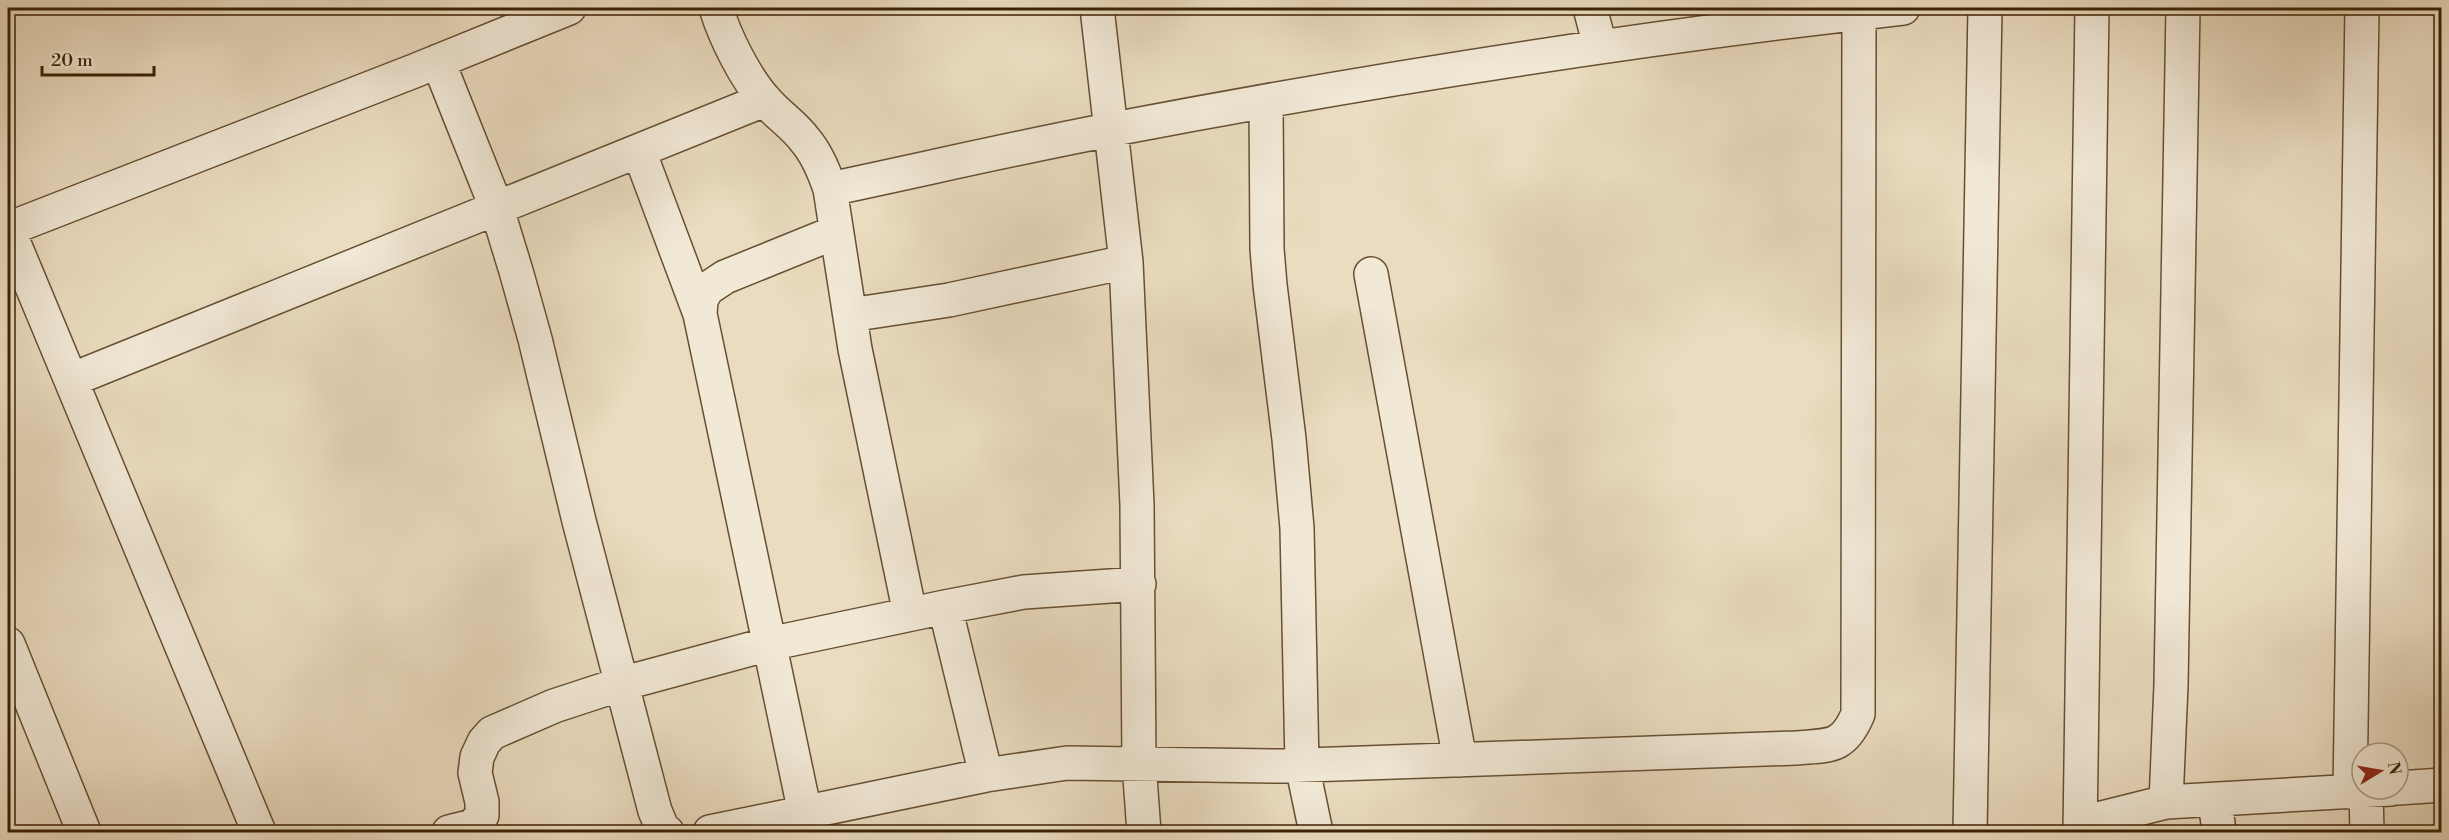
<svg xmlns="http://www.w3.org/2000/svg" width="2449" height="840" font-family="'Libre Bodoni',serif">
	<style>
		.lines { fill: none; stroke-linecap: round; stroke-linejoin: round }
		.minor-casing { stroke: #675032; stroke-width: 36 }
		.minor { stroke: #f1e8d6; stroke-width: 33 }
	</style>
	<rect width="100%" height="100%" fill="#eadcc0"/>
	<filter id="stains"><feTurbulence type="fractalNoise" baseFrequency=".00333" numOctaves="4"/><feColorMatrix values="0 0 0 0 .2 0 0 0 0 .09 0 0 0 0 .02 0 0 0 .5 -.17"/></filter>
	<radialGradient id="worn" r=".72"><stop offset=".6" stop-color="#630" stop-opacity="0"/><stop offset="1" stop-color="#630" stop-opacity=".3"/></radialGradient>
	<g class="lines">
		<defs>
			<path id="minor" d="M 716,8 C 725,37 745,78 766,101 C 778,115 794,125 805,140 C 817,154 824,171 830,189 L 855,349 L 910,614
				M 1097,8 L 1126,262 L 1137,505 L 1139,764 L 1144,832
				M 1590,8 L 1600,46
				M 438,61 L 497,209 L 516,271 L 535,339 L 579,521 L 655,811 L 664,832 L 667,832
				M 1266,101 L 1267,249 L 1270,285 L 1289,439 L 1297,528 L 1302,765 L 1316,832
				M 639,151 L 700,314
				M 830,189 C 925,169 1019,147 1114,129 C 1375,79 1638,38 1903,8
				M 8,229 L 259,832
				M 8,229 L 414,71 L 569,8
				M 1371,274 L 1460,760
				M 850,315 L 949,300 L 1126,262
				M 71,380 L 764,100
				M 945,607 L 986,775
				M 8,644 L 84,832
				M 2398,788 L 2442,785
				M 2366,791 L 2367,832
				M 2350,792 L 2362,8
				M 2215,800 L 2219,832
				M 2166,802 L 2391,789
				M 805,813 L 700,314 L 701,300 L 707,289 L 725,277 L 836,232
				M 449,832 L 473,826 L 482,815 L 482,802 L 475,773 L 477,757 L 484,742 L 492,733 L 554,706 L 621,684 L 769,644 L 945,607 L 1024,592 L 1139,584
				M 710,832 L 986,775 L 1067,763 L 1278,766 L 1796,748 C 1830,745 1843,749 1858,714 L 1859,13
				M 1970,832 L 1985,8
				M 2080,832 L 2090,821 L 2166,802 L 2171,685 L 2183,8
				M 2080,832 L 2092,8"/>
		</defs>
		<use href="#minor" class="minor-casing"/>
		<use href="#minor" class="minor"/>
	</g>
	<rect width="2449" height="840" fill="none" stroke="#eadcc0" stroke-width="30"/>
	<rect x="9" y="9" width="2431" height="822" fill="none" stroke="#3b2202" stroke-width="3"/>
	<rect x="15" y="15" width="2419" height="810" fill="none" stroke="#3b2202" stroke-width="1.5"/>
	<g transform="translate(2380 771) rotate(79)"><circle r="28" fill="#f1e8d6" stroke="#a89981" stroke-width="1.5"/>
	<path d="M0-4.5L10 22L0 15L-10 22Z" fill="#8f2418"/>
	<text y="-9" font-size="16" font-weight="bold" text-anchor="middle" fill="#3b2202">N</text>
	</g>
	<path d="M42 66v9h112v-9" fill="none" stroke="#3b2202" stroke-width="3"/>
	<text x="51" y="66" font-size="18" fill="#3b2202" stroke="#f1e8d6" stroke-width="4.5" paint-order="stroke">20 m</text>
	<rect width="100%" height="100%" filter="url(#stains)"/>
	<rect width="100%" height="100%" fill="url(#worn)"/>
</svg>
